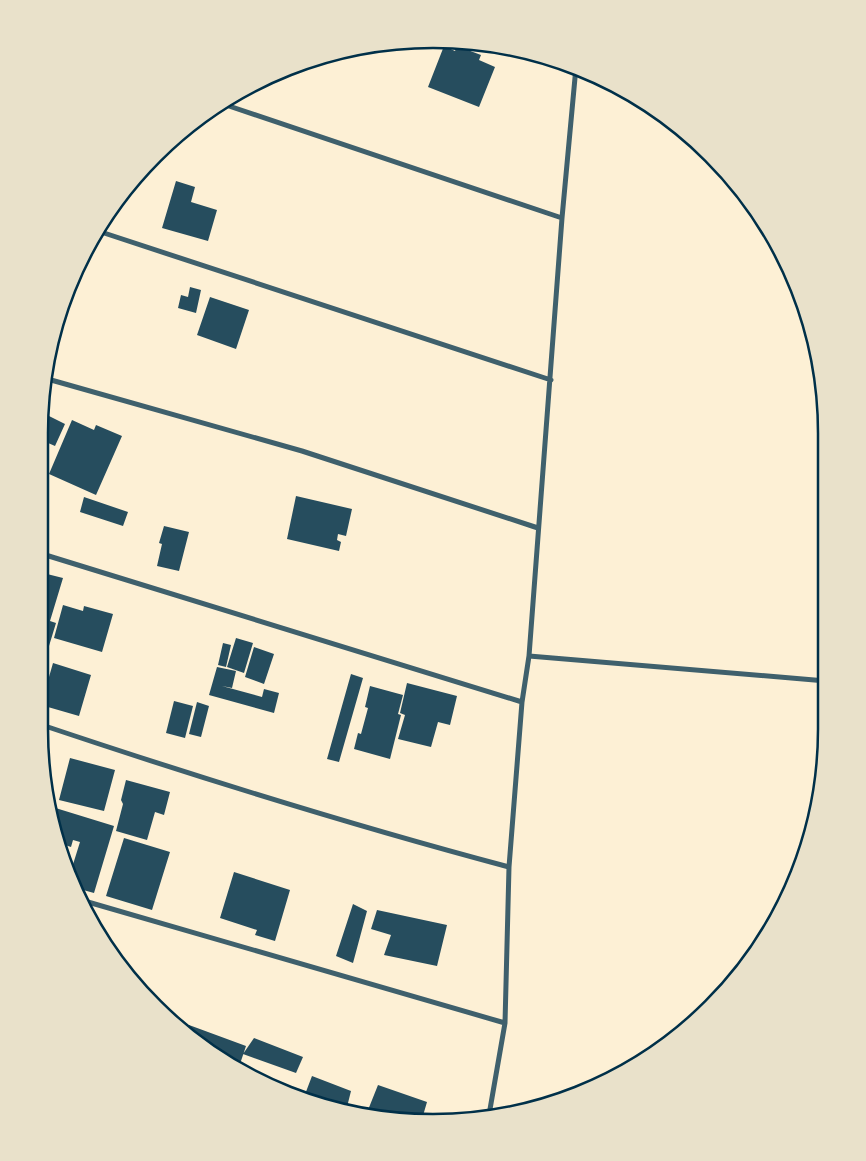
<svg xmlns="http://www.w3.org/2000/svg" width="866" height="1161" font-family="'Fira Sans',sans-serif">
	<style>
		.building { fill: #264d5e }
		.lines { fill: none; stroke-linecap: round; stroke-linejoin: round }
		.minor { stroke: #3f606c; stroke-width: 5 }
		.rim { fill: none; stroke: #003049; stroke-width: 2.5 }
	</style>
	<rect width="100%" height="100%" fill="#fdf0d5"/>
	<path class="building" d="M 444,46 L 455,51 L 457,46 L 481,55 L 479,60 L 495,67 L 479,107 L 428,87 Z
		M 176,181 L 195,187 L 191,202 L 217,210 L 208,241 L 162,228 Z
		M 190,287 L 201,290 L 196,313 L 178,308 L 181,295 L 188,297 Z
		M 210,297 L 249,310 L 236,349 L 197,335 Z
		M 43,413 L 65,424 L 55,446 L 39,439 L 40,420 Z
		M 72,420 L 94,430 L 96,425 L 122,436 L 96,495 L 49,474 Z
		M 296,496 L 352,509 L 346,536 L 338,534 L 337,540 L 341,542 L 339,551 L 287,539 Z
		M 84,497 L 128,512 L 123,526 L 80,512 Z
		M 164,526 L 189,532 L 179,571 L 157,566 L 162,544 L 159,543 Z
		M 39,572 L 63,578 L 50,621 L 56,623 L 49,646 L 39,643 Z
		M 63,605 L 83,611 L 84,606 L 113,614 L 102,652 L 54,638 Z
		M 236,638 L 253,643 L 244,673 L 227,667 Z
		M 223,643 L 231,645 L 226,667 L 218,665 Z
		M 254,647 L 274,654 L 264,684 L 245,677 Z
		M 53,663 L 91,675 L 79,716 L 41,705 Z
		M 217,667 L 236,671 L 232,688 L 222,686 L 262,697 L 264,689 L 279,693 L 274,713 L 209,695 Z
		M 351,674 L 363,678 L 339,762 L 327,759 Z
		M 407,683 L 457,696 L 450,725 L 438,722 L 431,747 L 398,739 L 405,715 L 400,713 Z
		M 370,686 L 403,695 L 398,714 L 401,715 L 390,759 L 354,749 L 358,733 L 361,734 L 368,708 L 365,707 Z
		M 174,701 L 193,706 L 185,738 L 166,733 Z
		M 197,702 L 209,706 L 201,737 L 189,734 Z
		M 70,758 L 115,770 L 104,811 L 59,800 Z
		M 126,780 L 170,792 L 164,815 L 155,812 L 147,840 L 116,831 L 123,804 L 121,800 Z
		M 49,806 L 114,826 L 94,893 L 76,888 L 70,874 L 80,842 L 73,840 L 71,847 L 62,844 L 60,850 L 52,830 Z
		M 124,838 L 170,852 L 152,910 L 106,896 Z
		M 234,872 L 290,890 L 275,941 L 255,935 L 257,930 L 220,918 Z
		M 353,904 L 367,911 L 353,963 L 336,956 Z
		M 377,910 L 447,925 L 437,966 L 384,955 L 391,935 L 371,929 Z
		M 189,1025 L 246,1046 L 239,1067 L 186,1030 Z
		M 254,1038 L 303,1057 L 296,1073 L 243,1054 Z
		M 312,1076 L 351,1091 L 346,1111 L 304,1097 Z
		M 378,1085 L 427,1102 L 422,1119 L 366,1115 Z"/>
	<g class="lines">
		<path class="minor" d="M 220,103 L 562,218
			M 98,231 L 551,380
			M 44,378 L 302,451 L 538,528
			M 39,553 L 522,702
			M 529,656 L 826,681
			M 39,724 C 194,776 351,825 509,867
			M 81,900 L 505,1023
			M 489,1115 L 505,1023 L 509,867 L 522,702 L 529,656 L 562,218 L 576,67"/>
	</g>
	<path d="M0 0H866V1161H0ZM433 48H433A385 385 0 0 1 818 433V729A385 385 0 0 1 433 1114H433A385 385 0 0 1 48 729V433A385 385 0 0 1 433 48Z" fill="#e9e1ca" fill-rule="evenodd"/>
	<path class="rim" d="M433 48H433A385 385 0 0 1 818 433V729A385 385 0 0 1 433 1114H433A385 385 0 0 1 48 729V433A385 385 0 0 1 433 48Z"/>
</svg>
